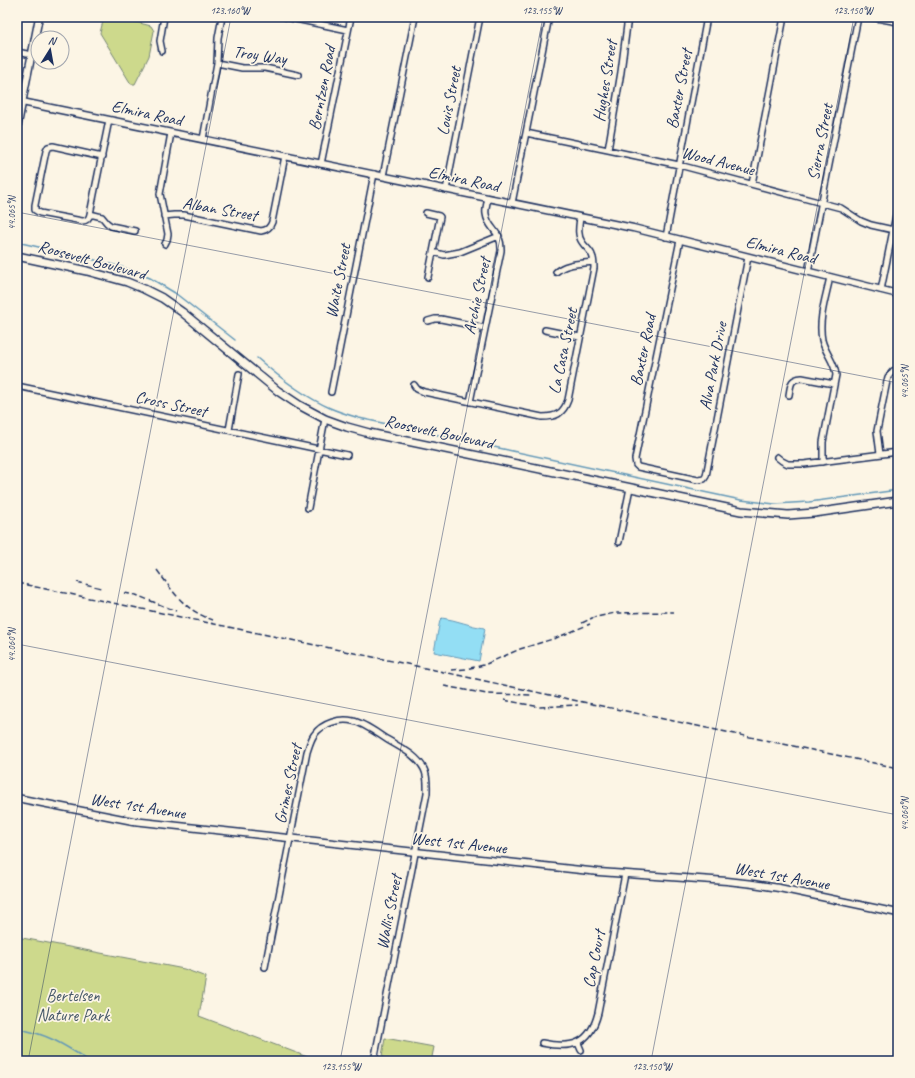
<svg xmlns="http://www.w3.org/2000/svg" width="915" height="1078" font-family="Caveat,sans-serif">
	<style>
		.green { fill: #cdd98c; stroke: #748475 }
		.water { fill: #93def4; stroke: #6398b8 }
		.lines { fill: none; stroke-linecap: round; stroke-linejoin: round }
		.stream { stroke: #6398b8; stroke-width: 1.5 }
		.minor-casing { stroke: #1b2f5e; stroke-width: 8 }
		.tertiary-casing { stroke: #1b2f5e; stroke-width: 9 }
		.secondary-casing { stroke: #1b2f5e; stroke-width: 10 }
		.minor { stroke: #fcf5e5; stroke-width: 5 }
		.tertiary { stroke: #fcf5e5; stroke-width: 6 }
		.secondary { stroke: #fcf5e5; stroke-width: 7 }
		.rail { stroke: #1b2f5e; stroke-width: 1.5; stroke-dasharray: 6 3; stroke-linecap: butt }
		.ticks { fill: none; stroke: #1b2f5e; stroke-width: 1; stroke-opacity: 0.45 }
		.labels { text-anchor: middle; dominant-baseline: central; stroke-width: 3.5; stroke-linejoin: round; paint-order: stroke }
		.street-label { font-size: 17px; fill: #1b2f5e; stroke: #fcf5e5 }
		.park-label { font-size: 17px; fill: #485a6a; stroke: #fcf5e5 }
		.neatline { fill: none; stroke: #1b2f5e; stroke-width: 1.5 }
		.ticks-label { font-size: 10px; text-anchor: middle; fill: #1b2f5e }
	</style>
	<rect width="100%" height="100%" fill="#fcf5e5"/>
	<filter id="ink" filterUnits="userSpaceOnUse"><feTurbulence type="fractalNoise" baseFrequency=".025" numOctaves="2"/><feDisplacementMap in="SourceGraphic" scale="8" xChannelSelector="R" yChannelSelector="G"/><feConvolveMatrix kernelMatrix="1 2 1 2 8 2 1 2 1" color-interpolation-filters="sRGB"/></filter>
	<g filter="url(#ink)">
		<path class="green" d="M 104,17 L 121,18 L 151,26 L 154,31 L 149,56 L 135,84 L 131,84 L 100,33 Z
			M 17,937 L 184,969 L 206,977 L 199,1016 L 310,1058 L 309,1061 L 17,1061 Z
			M 385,1038 L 434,1047 L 432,1057 L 442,1061 L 393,1061 L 382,1056 Z"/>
		<path class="water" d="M 442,618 C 457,620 470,626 484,628 L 485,629 L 479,661 L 434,652 L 440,620 Z"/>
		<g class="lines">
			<path class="stream" d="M 17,242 L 99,261 L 125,268 L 150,278 L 175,293 L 235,340
				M 257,358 C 279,377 303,396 330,408 C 339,412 349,415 359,418 L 741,500 L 775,504 L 809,502 L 898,490
				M 17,1029 C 46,1033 65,1045 89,1061"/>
			<defs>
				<path id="minor" d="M 286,17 L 348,30
					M 871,17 L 898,22
					M 162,51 L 160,41 L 164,17
					M 17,52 L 32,55
					M 217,63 L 242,68 L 265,68 L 298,75
					M 526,133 L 608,150 L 679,165 L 822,203 L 841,208 L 861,221 L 871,225 L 898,231
					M 203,139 L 217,63 L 218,38 L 222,17
					M 608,150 L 621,72 L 628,17
					M 102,157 L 53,146 L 48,147 L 46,151 L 35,205 L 35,210 L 40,213 L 82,221 C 87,221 89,219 90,214 L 109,120
					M 321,164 L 351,17
					M 383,176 L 415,17
					M 752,184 L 784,17
					M 446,190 L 480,17
					M 512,203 L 549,17
					M 426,213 L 439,216 L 440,217 L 428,277
					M 90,214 L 102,217 L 107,223 L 111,226 L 135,231
					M 164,216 L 174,215 L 184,215 L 261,231 C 267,230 270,228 272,222 L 285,156
					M 666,237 L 707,17
					M 680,240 L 635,459 L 636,465 L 638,467 L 698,480 L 704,479 L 706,476 L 748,257
					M 165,244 L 167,240 L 168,234 L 160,194 L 171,133
					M 433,252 L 444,255 L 460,252 L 499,236
					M 556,272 C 566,263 581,264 593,262
					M 808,272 L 858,17
					M 881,290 L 898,205
					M 428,321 L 435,319 L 441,319 L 485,328
					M 545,330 L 580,337
					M 414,385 L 417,389 L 424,392 L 542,417 C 556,417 563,414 568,400 L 594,268 C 594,263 594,259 592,255 C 590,250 585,247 582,242 C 577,235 579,226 580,217
					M 17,386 L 347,455
					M 331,392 L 374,174
					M 789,395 C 791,384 790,379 802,378 L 834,384
					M 470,402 L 501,251 C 502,230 488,230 486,214 C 485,209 487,203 488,198
					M 229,430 L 239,374
					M 880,454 L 877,431 L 887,381 L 888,377 L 893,371
					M 777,457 L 782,461 L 788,464 L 804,464 L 898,452
					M 823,462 L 823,442 L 836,375 C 835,362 825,353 822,340 C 818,319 826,297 830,277
					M 308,508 L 325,419
					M 619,542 L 630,488
					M 265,967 L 307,752 C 309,746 311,739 314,735 C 322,723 340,718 353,721 C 364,723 378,734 388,740 C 401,748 417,755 424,769 C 428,777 427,785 427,793 L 374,1061
					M 542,1043 C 571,1049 590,1045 598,1013 L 625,874
					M 578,1043 L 581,1050"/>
				<path id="tertiary" d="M 22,102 L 633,228 L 898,294
					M 17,129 L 39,17
					M 17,798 L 133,821 L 599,872 L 727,881 L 753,884 L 779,888 L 898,913"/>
				<path id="secondary" d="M 17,256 L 87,271 L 127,282 L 144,289 L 162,298 L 182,312 L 278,391 L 299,405 L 325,419 L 347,427 L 369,433 L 741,511 L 788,515 L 814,513 L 898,501"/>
			</defs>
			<use href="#minor" class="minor-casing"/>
			<use href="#tertiary" class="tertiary-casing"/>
			<use href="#secondary" class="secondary-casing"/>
			<use href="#minor" class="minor"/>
			<use href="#tertiary" class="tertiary"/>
			<use href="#secondary" class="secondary"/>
			<path class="rail" d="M 157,570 C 174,593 184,610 213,620
				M 77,582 L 101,588
				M 17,583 L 402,663 L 573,700 L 898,768
				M 124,593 L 136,595 L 176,611
				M 582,623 L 592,618 L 615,613 L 674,612
				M 451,670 L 466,669 L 484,665 L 520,649 L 556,638 L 590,624
				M 444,686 L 487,694 L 533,695
				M 504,700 L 540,707 L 578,705"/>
		</g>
	</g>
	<path class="ticks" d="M 17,212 L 898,383M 17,644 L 898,815M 28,1061 L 231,17M 340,1061 L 543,17M 651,1061 L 854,17"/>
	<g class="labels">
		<g class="street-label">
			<text transform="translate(260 55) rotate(8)">Troy Way</text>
			<text transform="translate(605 81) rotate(-81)">Hughes Street</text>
			<text transform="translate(322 88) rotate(-79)">Berntzen Road</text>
			<text transform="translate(679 89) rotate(-79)">Baxter Street</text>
			<text transform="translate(449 101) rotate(-79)">Louis Street</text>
			<text transform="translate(147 113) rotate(12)">Elmira Road</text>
			<text transform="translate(820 142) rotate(-79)">Sierra Street</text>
			<text transform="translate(718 161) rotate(14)">Wood Avenue</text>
			<text transform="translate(464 179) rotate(12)">Elmira Road</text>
			<text transform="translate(220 209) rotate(10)">Alban Street</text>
			<text transform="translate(781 250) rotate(14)">Elmira Road</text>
			<text transform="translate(92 260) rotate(15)">Roosevelt Boulevard</text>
			<text transform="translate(338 281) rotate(-79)">Waite Street</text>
			<text transform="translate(477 296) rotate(-78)">Archie Street</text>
			<text transform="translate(643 350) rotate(-78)">Baxter Road</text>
			<text transform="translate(563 351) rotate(-78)">La Casa Street</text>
			<text transform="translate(713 366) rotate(-79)">Alva Park Drive</text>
			<text transform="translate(171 404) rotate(12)">Cross Street</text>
			<text transform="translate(439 432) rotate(12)">Roosevelt Boulevard</text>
			<text transform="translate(288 784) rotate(-78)">Grimes Street</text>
			<text transform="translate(138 806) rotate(9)">West 1st Avenue</text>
			<text transform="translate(459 843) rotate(6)">West 1st Avenue</text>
			<text transform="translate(782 876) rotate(10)">West 1st Avenue</text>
			<text transform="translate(389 912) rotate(-79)">Wallis Street</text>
			<text transform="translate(594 959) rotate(-79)">Cap Court</text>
		</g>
		<g class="park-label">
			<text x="73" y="995">Bertelsen<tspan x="73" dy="20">Nature Park</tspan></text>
		</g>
	</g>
	<rect width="915" height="1078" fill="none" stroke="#fcf5e5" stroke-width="44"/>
	<g transform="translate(50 50) rotate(11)"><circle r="19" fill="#fcf5e5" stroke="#a2a6af"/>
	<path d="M0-3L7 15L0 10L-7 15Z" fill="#1b2f5e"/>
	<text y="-6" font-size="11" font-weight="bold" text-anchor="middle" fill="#1b2f5e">N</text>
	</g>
	<rect x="22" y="22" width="871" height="1034" class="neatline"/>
	<g class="ticks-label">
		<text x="230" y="14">123.160°W</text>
		<text x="542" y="14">123.155°W</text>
		<text x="853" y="14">123.150°W</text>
		<text transform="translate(11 213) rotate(-90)" y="4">44.065°N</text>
		<text transform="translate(904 382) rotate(-90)" y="4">44.065°N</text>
		<text transform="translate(11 645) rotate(-90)" y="4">44.060°N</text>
		<text transform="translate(904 814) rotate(-90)" y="4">44.060°N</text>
		<text x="341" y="1070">123.155°W</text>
		<text x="652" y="1070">123.150°W</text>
	</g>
</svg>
